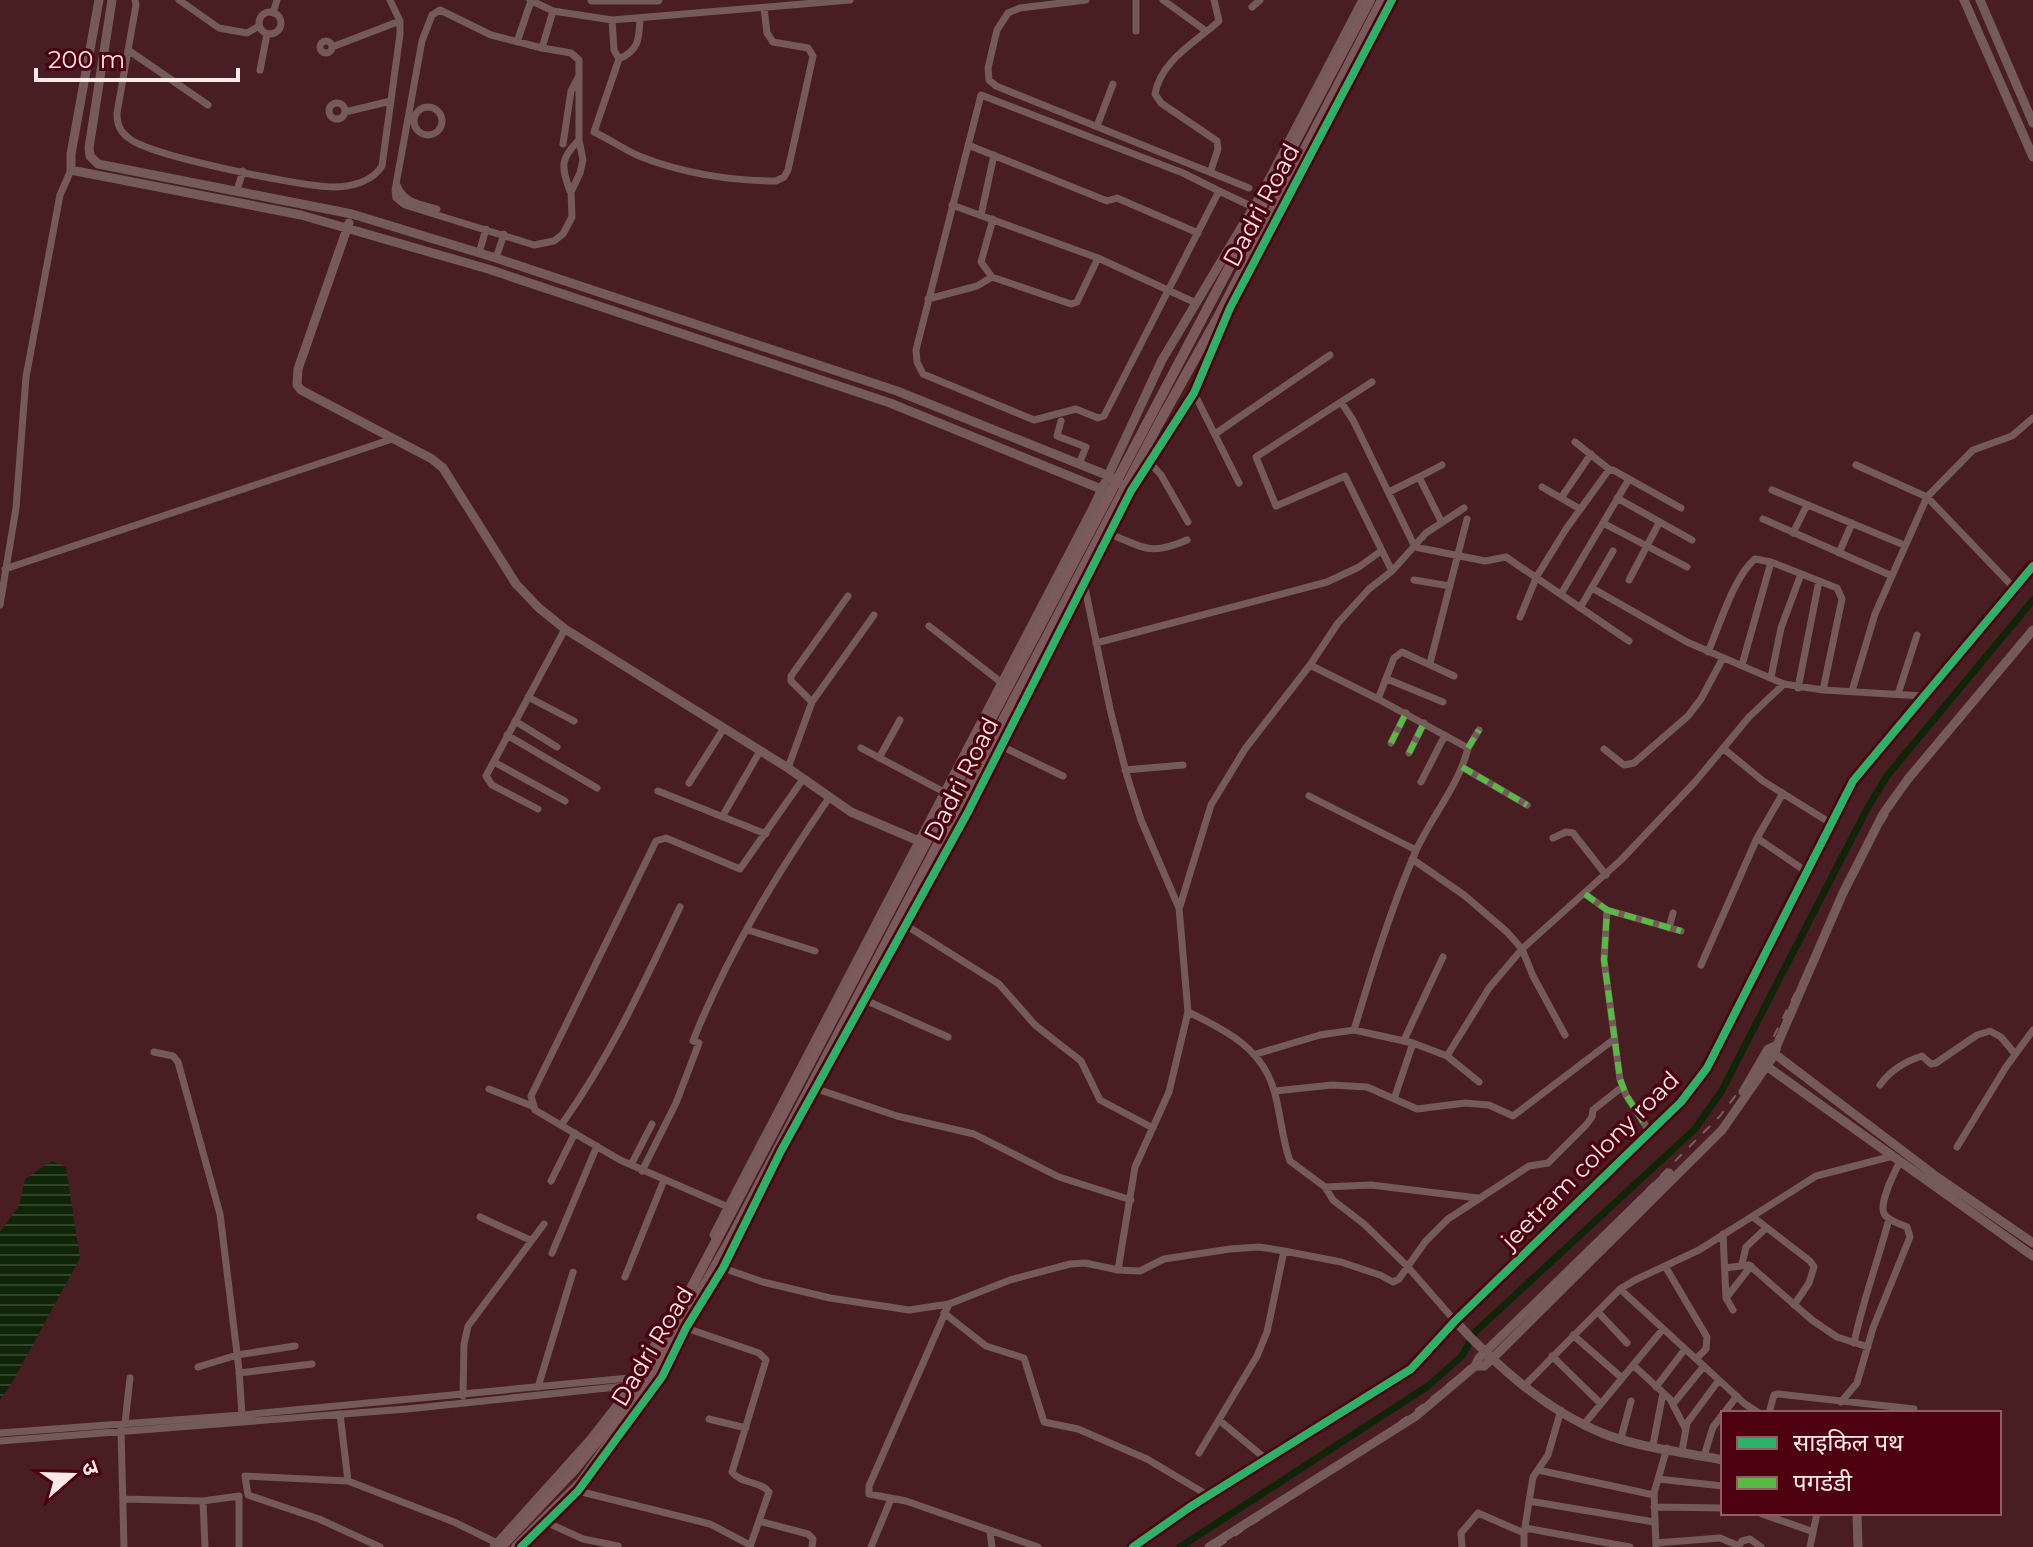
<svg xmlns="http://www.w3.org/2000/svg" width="2033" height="1547" font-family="Montserrat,'Noto Sans Devanagari',sans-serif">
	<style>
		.water { fill: url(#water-rules) }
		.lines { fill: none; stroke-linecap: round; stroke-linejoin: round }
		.canal { stroke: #102408; stroke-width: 7 }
		.minor { stroke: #755a5a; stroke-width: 7 }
		.tertiary { stroke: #755a5a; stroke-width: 9 }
		.rail { stroke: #795e5f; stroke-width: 2; stroke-dasharray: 10 10; stroke-linecap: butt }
		.secondary-bridge { stroke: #7a5a5b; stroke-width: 10 }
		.quiet { stroke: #58b947; stroke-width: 6; stroke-dasharray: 12 6; stroke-linecap: butt }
		.cycleway-casing { stroke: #4d000d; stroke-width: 13 }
		.cycleway { stroke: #2db169; stroke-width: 8 }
		.labels { text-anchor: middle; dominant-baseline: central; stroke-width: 7; stroke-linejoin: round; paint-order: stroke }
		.street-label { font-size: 24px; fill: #fce9e8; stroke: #4d000d }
	</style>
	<defs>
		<pattern id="water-rules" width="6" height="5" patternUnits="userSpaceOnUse" patternTransform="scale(2)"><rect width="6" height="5" fill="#102408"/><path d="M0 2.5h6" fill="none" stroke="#34442c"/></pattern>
	</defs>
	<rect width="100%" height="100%" fill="#481e23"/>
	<path class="water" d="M 52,1161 L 66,1167 L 80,1258 L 12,1383 L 0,1400 L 0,1232 L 19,1206 L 25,1179 Z"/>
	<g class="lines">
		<path class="canal" d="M 1180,1547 L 1428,1386 L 1462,1356 L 1475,1332 L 1695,1129 L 1721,1092 L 1868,807 L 1887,776 L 2033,600"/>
		<path class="minor" d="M 135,0 L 136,5 L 117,113 C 117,125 120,132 130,139 C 152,156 302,187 333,187 C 351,187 372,182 382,166 L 400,34 L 400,21 L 390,0
			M 179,0 L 219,28 L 247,33 L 259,26
			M 530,0 L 553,11 L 612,20 L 850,0
			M 1086,0 L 1020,8 L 1008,13 L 997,30 L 988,68 L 989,80 L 996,86 L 1249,188
			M 1136,0 L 1136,31
			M 1163,0 L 1206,31
			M 1252,7 L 1260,0
			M 440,10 L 491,35 L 542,48 L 571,53 L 579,60 L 579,140 L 583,160 L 580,173 L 571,192 L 572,217 L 563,234 L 554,241 L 534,245 L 405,205 L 396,198 L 395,190 L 422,41 L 432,15 Z
			M259 23a11 11 0 1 1 22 0a11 11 0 1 1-22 0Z
			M 273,13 L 277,0
			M 640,19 C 639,39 639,50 619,59 L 594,132 C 609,139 623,149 639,156 C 681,173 731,181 776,181 L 784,177 L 788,170 L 813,56 L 808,48 L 773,42 L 767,33 L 764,8
			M 612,20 L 614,50 L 619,59
			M320 47a6 6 0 1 1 12 0a6 6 0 1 1-12 0Z
			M 517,42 L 531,1
			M 332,47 L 400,21
			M 542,48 L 553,11
			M 128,50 L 208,105
			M 260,70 L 267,34
			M 981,95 L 1183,173 L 1219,191 L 1104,416 L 1098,418 L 1076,409 L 1034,420 L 923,374 L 917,362 L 916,350 Z
			M329 111a8 8 0 1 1 16 0a8 8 0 1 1-16 0Z
			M414 121a14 14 0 1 1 28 0a14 14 0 1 1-28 0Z
			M 345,112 L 391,101
			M 1097,126 L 1113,84
			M 563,144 L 571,91 L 579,76
			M 968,145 L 1107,201 L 1117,198 L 1198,233
			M 1211,170 L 1218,149 L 1217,141 L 1161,103 L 1155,94 C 1161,60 1196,42 1219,21 L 1214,0
			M 397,185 C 404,203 420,204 437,209
			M 237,190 L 243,171
			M 570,191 C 561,166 560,159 579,140
			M 1219,191 L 1253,207
			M 952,205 L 1098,258 L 1196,303
			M 981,215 L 994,155
			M 993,219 L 981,262 L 992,277 L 1071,304 L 1077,302 L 1098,258
			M 479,253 L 486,229
			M 496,258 L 504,234
			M 928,299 L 977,286 L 992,277
			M 1372,382 L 1256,457 L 1276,506 L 1345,476 L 1392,571
			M 1194,393 L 1239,483
			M 1341,402 L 1353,420 L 1415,547 L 1485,561 L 1506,557 L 1629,641
			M 1061,421 L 1057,436 L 1086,447 L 1079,464
			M 1215,434 L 1330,355
			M 1575,442 L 1610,470
			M 1856,465 L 1927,497 L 2014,588
			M 1146,467 L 1153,466 L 1161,475 L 1188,522
			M 1542,487 L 1580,509
			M 1772,490 L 1904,545
			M 1389,492 L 1419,477
			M 1561,498 L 1591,454
			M 1617,498 L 1692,540
			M 1763,519 L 1890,575
			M 1441,521 L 1419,477 L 1442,465
			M 1603,523 L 1687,567
			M 1793,533 L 1807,505
			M 1110,534 C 1145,548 1150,556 1187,540
			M 1839,553 L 1852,523
			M 5,569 L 392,439
			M 1414,580 L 1450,586
			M 1629,580 L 1659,523
			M 1084,583 L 1110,709 L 1127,776 L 1141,820 L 1179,908 L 1188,1012 C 1226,1030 1264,1049 1275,1094 C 1281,1116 1282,1139 1290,1161 L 1325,1187 L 1333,1200 L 1364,1224 L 1407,1266 L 1455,1321
			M 1592,588 L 1687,642 L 1784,684 L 1823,690 L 1923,696
			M 1561,594 L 1629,479
			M 0,605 L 16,508 L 26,377 L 60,195 L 71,170
			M 1580,608 L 1613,551
			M 1520,617 L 1537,576 L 1566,529 L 1608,471 L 1613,470 L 1681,508
			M 929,626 L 1002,683
			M 1096,643 L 1327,582 L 1359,567 L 1381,551
			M 1708,652 C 1719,627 1734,576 1755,559 L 1771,562
			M 1430,663 L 1467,519
			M 1310,665 L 1378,699 L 1468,748 C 1459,786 1430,818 1415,853 C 1390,911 1372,970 1354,1030
			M 1742,665 L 1771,562 L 1837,588 L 1842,599 L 1823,690
			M 1771,677 L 1781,628 L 1801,574
			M 1387,679 L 1443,702
			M 1798,688 L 1819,581
			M 1852,691 L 1875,614 L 1927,497 L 1973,450 L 2012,436 L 2033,418
			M 1898,694 L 1917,635
			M 528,697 L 574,721
			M 1378,699 L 1394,658 L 1402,652 L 1454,676
			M 812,702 L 874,615
			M 515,721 L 557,747
			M 507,735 L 597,788
			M 1391,743 L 1406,713
			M 1001,746 L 1063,776
			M 861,748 L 944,792
			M 1468,748 L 1479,730
			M 1604,749 L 1624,765 L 1634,763 L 1688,716 L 1701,699 L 1723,658
			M 1724,749 L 1763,781 L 1832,824
			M 1409,753 L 1424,723
			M 879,758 L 900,720
			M 494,762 L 565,801
			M 1462,767 L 1527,805
			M 788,768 L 812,702 L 791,681 L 791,676 L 848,596
			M 1125,770 L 1183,765
			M 1421,782 L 1445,735
			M 689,783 L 724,728
			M 658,791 L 766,834
			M 1309,796 L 1416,850
			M 538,809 L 492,785 L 486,776 L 565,629
			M 722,817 L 760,751
			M 1553,838 L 1566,832 L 1573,833 L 1606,875
			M 1757,838 L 1807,872
			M 1412,859 L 1464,895 L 1507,932 L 1522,949 L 1533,976 L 1565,1035
			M 1585,894 L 1607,910 L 1604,960 L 1620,1079 L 1626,1095 L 1651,1134
			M 1180,906 L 1211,805 L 1245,749 L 1310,665 L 1338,623 L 1369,589 L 1392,571 L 1426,533 L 1464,508
			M 1607,910 L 1681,931
			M 907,926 L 999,984 L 1035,1025 L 1081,1061 L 1100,1100 L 1153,1128
			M 1669,928 L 1673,913
			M 748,930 L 815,951
			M 1701,965 L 1757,838 L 1783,793
			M 865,1000 L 948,1037
			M 1404,1040 L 1443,957
			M 1413,1043 L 1447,1056 L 1479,1082
			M 154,1052 L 173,1056 L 178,1062 L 220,1214 L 239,1370 L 242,1415
			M 1256,1054 L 1320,1035 L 1354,1030 L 1413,1043 L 1394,1099
			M 1447,1056 L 1489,988 L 1522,949 L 1621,860 L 1695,782 L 1749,717 L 1784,684
			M 1880,1085 C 1890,1071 1906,1061 1922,1056 L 1931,1064 L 1936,1063 L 1977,1035 L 1990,1031 L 2001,1037 L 2015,1054
			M 489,1089 L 532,1106
			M 817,1089 L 897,1116 L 974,1134 L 1059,1177 L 1131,1200
			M 1275,1091 L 1332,1085 L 1367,1087 L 1417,1109 L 1465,1103 L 1489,1105 L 1513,1116 L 1613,1040
			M 562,1124 C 611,1055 644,983 680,907
			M 1957,1147 L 2006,1067 L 2033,1030
			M 631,1165 L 652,1124
			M 642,1171 L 676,1103 L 699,1043 L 693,1041 C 727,955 776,875 829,798
			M 551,1181 L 575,1133
			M 1325,1187 L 1371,1185 L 1478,1198
			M 728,1207 L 620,1160 L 535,1110 L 531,1096 L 656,841 L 666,838 L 740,869 L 803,779
			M 480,1217 L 530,1240
			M 1753,1217 L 1810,1261 L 1814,1267 L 1809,1283 L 1794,1305
			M 1723,1234 L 1726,1298 L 1733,1310
			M 552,1253 L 597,1146
			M 1742,1264 L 1746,1247 L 1766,1228
			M 1665,1266 L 1707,1337 L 1706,1349 L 1696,1359
			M 723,1268 L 763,1282 L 830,1298 L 909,1310 L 949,1304 L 1010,1280 L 1070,1264 L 1085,1263 L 1118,1270 L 1140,1271 L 1164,1259 L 1230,1249 L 1259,1247 L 1284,1251 L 1341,1262 L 1380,1275 L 1393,1282 L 1399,1279 L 1425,1242 L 1448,1219 L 1529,1166 L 1548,1163 L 1586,1125 L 1592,1117 L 1593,1110 L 1622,1087
			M 1725,1268 L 1749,1265 L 1812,1320 L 1837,1337 L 1868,1347
			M 1118,1270 L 1135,1167 L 1169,1092 L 1188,1012
			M 625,1277 L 664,1180
			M 1620,1289 L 1745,1404 L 1759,1413
			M 1726,1298 L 1751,1266
			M 949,1304 L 869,1486 L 869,1494 L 906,1501 L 1038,1547
			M 1598,1312 L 1627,1343
			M 944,1313 L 986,1346 L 1024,1358 L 1044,1422 L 1078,1429 L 1147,1459 L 1209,1496
			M 686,1328 L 759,1353 L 766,1360 L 732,1472 C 741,1484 761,1481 769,1492 L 750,1547
			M 1573,1335 L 1622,1378
			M 1854,1343 C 1863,1300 1878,1261 1889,1219
			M 1552,1356 L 1601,1404
			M 1633,1365 L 1670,1399 L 1685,1428
			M 198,1367 L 237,1355 L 295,1346
			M 239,1373 L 312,1364
			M 1525,1385 L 1620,1289 L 1635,1280 L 1699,1250 L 1816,1176 L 1893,1156
			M 538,1387 L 573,1272
			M 1656,1387 L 1685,1349
			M 463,1396 L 464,1344 L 468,1326 L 544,1224
			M 1841,1402 L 1857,1383 L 1873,1328 L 1910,1237 L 1907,1227 C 1901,1224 1889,1221 1885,1215 C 1877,1205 1895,1172 1900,1161
			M 1673,1404 L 1704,1366
			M 1724,1413 L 1737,1396
			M 1769,1413 L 1774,1395 L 1778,1394 L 1914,1409
			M 340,1414 L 348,1481 L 245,1476 L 248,1495 L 319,1519 L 380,1547
			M 709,1419 L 746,1428
			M 1219,1420 L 1267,1460
			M 125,1423 L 130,1378
			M 1585,1423 L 1663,1329
			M 121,1429 L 124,1547
			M 0,1433 L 242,1415 L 640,1377
			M 1621,1438 L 1631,1401
			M 0,1441 L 407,1409 L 635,1385
			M 1653,1445 L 1663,1393
			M 1682,1451 L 1687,1423 L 1719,1380
			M 1199,1453 L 1257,1356 L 1267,1332 L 1284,1251
			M 1704,1456 L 1713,1427 L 1723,1414
			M 1538,1470 L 1654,1495
			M 1658,1479 L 1723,1486
			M 348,1481 L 454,1522 L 497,1543
			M 578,1491 L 710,1524 L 750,1545
			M 124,1499 L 203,1501 L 239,1496 L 239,1547
			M 203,1501 L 205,1547
			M 1529,1501 L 1654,1522
			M 1654,1507 L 1723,1508
			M 1762,1514 L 1811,1531
			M 759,1521 L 808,1534 L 813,1539 L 812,1547
			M 546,1522 L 583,1539 L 618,1546
			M 1525,1528 L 1630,1547
			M 990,1532 L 992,1547
			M 1656,1543 L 1720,1538 L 1739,1546
			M 871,1547 L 891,1499
			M 1462,1547 L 1461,1533 L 1478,1513 L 1524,1533
			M 1524,1547 L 1524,1533 L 1533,1477 L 1548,1455 L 1561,1410
			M 1656,1547 L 1654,1493 L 1667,1448
			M 1738,1547 L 1742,1541 L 1750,1539 L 1761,1547
			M 1810,1547 L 1817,1513"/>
		<path class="tertiary" d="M 99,0 L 71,154 L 71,170 L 301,215 L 488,269 L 890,403 L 1106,491
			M 112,0 L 89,148 L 90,156 L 98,164 L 352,214 L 496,258 L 897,391 L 1109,476 L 1131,491
			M 592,0 L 658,0
			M 1964,0 L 2033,157
			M 1980,0 L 2033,123
			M 349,223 L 298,369 L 297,385 L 301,390 L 432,459 L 443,468 L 516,584 L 539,608 L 565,629 L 788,768 L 851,812 L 919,841
			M 1771,1051 L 1937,1177 L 2033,1243
			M 1762,1063 L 2033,1256
			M 1743,1092 L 1768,1049 L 1777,1045
			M 788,1139 L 968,812 L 1131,491 L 1194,393 L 1230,308 L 1392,0
			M 714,1235 L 1093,508 L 1162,360 L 1262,193 L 1363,0
			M 1455,1321 C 1496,1365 1545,1410 1602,1433 C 1639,1448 1684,1452 1723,1460
			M 1475,1366 L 1484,1366 L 1492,1359 L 1722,1130 L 1775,1054 L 1777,1045 L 1843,893 L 1883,814 L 1908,779 L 2033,630
			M 616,1440 L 662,1377 L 686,1328 L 723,1268 L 765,1184
			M 1857,1513 L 1858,1547
			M 494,1547 L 591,1439 L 633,1385 L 667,1323
			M 1133,1547 L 1190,1507 L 1411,1369 L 1455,1321 L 1681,1102 L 1707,1068 L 1853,781 L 2033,566
			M 1209,1547 L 1416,1416 L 1475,1366 L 1479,1358 L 1669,1173"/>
		<path class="rail" d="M 1218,1547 C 1309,1486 1399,1429 1481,1356 L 1720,1116 L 1752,1074 L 1770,1044 L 1865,852 L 1905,786 L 2033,635"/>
		<path class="secondary-bridge" d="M 501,1547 L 576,1468 L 636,1393 L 1370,0
			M 516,1547 L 581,1482 L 638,1402 L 729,1242 L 1158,425 L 1217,319 L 1382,0"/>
		<path class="quiet" d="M 1391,743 L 1406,713
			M 1468,748 L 1479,730
			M 1409,753 L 1424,723
			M 1462,767 L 1527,805
			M 1585,894 L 1607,910 L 1604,960 L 1620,1079 L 1626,1095 L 1651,1134
			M 1607,910 L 1681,931"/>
		<defs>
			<path id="cycleway" d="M 521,1547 L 578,1491 L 662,1377 L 686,1328 L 723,1268 L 781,1151 L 968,812 L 1131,491 L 1194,393 L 1230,308 L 1392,0
				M 1133,1547 L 1190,1507 L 1411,1369 L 1455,1321 L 1681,1102 L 1707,1068 L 1853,781 L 2033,566"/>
		</defs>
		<use href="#cycleway" class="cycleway-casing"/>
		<use href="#cycleway" class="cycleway"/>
	</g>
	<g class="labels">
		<g class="street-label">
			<text transform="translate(1261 205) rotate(-62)">Dadri Road</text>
			<text transform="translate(961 779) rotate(-63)">Dadri Road</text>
			<text transform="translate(1590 1160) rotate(-45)">jeetram colony road</text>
			<text transform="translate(652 1346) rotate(-59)">Dadri Road</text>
		</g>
	</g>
	<rect x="1721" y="1411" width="280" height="104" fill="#4d000d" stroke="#935d65" stroke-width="2"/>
	<rect x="1737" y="1437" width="40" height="12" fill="#2db169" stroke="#935d65" stroke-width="2"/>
	<text x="1793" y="1451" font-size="24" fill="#fce9e8">साइकिल पथ</text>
	<rect x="1737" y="1477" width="40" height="12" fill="#58b947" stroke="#935d65" stroke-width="2"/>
	<text x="1793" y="1491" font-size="24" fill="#fce9e8">पगडंडी</text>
	<g transform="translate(72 1475) rotate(70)" stroke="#4d000d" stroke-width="6" paint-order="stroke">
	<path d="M0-6L14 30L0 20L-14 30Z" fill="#fce9e8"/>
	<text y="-12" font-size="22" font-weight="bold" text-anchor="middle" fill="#fce9e8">उ</text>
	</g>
	<path d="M36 68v12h202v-12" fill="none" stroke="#fce9e8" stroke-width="4"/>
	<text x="48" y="68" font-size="24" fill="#fce9e8" stroke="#4d000d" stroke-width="6" paint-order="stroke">200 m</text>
</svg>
